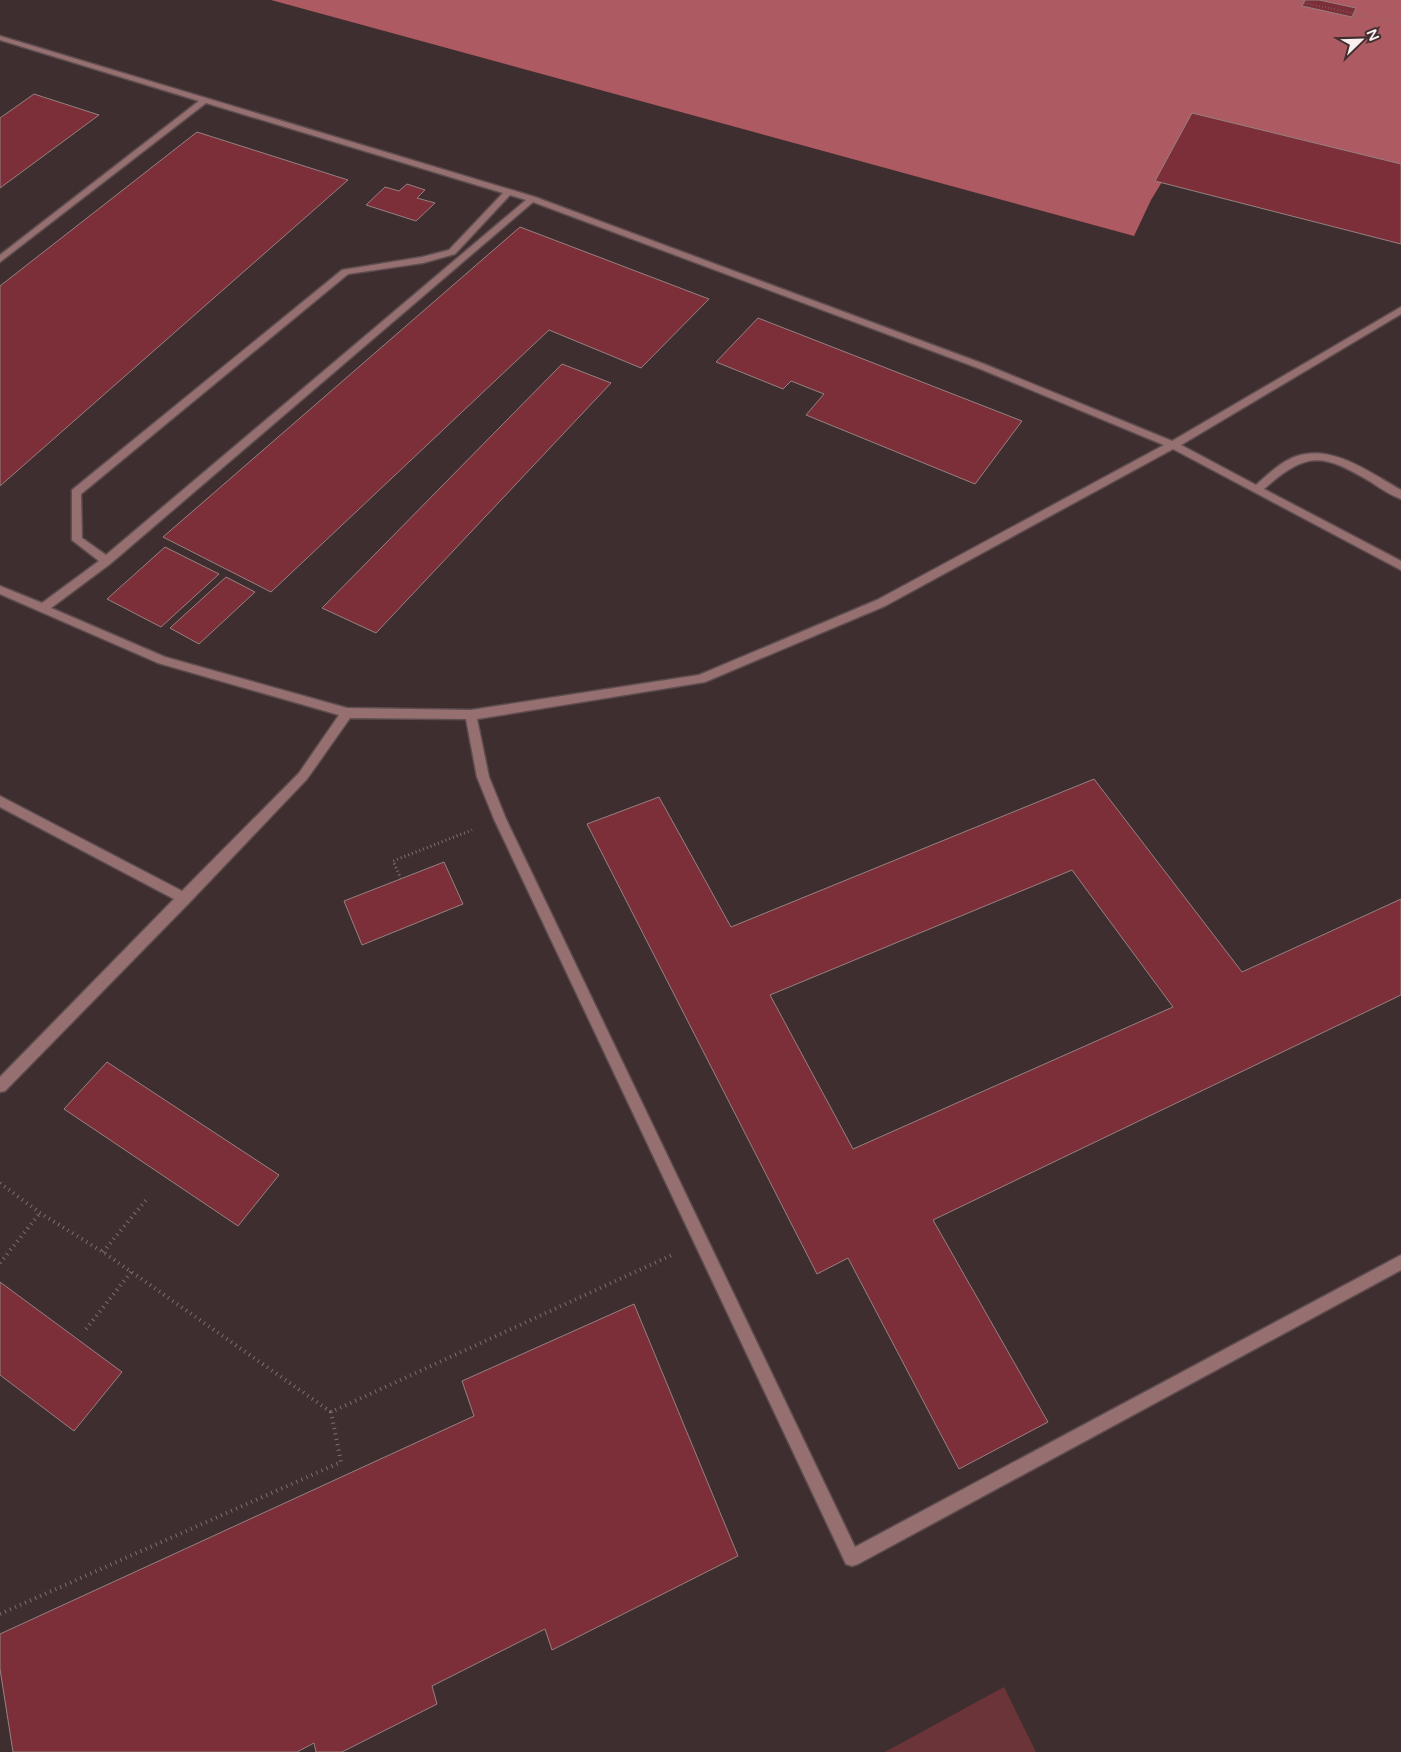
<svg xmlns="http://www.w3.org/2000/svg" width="1401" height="1752" font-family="'Varela Round',sans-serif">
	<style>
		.green { fill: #6b3439 }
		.water { fill: #ad5a62 }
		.building { fill: #7d2f39; stroke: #958181; fill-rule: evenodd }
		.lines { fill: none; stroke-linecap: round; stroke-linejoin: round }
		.minor-casing { stroke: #5d4d4e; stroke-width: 3 }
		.path-far2 { stroke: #7e6f6f; stroke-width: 2; stroke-dasharray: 0.5 2.5; stroke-linecap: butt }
		.path-far1 { stroke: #7e6f6f; stroke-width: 3; stroke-dasharray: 1 3; stroke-linecap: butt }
		.path { stroke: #7e6f6f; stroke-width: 4; stroke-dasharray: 1 4.5; stroke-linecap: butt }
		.minor { fill: #966f71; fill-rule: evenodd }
	</style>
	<rect width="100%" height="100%" fill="#3f2e2f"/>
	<path class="green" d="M 1004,1687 L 1036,1752 L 885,1752 Z"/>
	<path class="water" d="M 271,0 L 1401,0 L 1401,220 L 1176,159 L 1151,200 L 1134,236 Z"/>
	<path class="building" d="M 1305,0 L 1319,0 L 1356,8 L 1352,17 L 1302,6 Z
		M 34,94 L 99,115 L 0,188 L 0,118 Z
		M 1192,113 L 1401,164 L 1401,244 L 1155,181 Z
		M 197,132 L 348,180 L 0,486 L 0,286 Z
		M 407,184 L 425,190 L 417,198 L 435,203 L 416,221 L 366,205 L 385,187 L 399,191 Z
		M 520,227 L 709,299 L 641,368 L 549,330 L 271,592 L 163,537 Z
		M 758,318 L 1022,421 L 975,484 L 806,415 L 824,394 L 791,381 L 783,389 L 716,362 Z
		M 562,364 L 611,383 L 376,633 L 322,608 Z
		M 165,547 L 219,574 L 161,627 L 107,599 Z
		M 226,577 L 255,592 L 199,644 L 170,628 Z
		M 1094,779 L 1242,972 L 1401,899 L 1401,995 L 933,1220 L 1048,1422 L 959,1469 L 848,1258 L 817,1274 L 587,824 L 659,797 L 731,927 ZM 1072,870 L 1173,1007 L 853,1149 L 770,995 Z
		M 444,862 L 463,904 L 362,945 L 344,901 Z
		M 107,1062 L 279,1175 L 238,1226 L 64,1109 Z
		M 0,1282 L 122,1372 L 74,1431 L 0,1375 Z
		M 634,1304 L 738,1556 L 552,1650 L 545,1629 L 432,1686 L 437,1704 L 342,1752 L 316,1752 L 314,1743 L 297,1752 L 13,1752 L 0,1669 L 0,1634 L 474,1416 L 462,1381 Z"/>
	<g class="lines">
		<defs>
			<path id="minor" d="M 0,36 L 535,197 L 984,364 L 1172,441 L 1401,307 L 1401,314 L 1181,445 L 1256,485 C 1268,474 1282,461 1297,456 C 1333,444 1372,474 1401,490 L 1401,499 C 1390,495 1380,488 1371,482 C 1322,453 1307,451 1264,489 L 1401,561 L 1401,570 L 1173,449 L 885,606 L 705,682 L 477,719 L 489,777 L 506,819 L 855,1547 L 1401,1255 L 1401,1270 L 858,1564 L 852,1566 L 846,1564 L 494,819 L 477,777 L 466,719 L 350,718 L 307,779 L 189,903 L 5,1091 L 0,1092 L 0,1077 L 174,899 L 0,807 L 0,796 L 182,891 L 299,773 L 339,715 L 158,663 L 0,594 L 0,586 L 42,603 L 99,561 L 72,540 L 72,490 L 342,270 L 422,257 L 449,250 L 503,193 L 206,103 L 0,262 L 0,255 L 199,101 L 0,40 ZM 510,195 L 526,200 L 106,555 L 82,538 L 81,494 L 348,274 L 423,263 L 455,254 ZM 533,202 L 978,368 L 1164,445 L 877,600 L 699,675 L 471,710 L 347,708 L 165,657 L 51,608 L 110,564 Z"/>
		</defs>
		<use href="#minor" class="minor-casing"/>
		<path class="path-far2" d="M 1290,0 L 1401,23"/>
		<path class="path-far1" d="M 401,879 L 393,861 L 472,830"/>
		<path class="path" d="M 0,1183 L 40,1213 L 103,1252 L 331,1412
			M 103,1252 L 146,1200
			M 0,1263 L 40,1213
			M 86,1329 L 131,1272
			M 0,1614 L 341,1462 L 331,1412 L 672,1255"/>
		<use href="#minor" class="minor"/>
	</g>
	<g transform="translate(1361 40) rotate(67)" stroke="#3f2e2f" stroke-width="4" paint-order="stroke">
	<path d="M0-4L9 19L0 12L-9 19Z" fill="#faefef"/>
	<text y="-8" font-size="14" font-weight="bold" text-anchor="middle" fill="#faefef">N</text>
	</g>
</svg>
